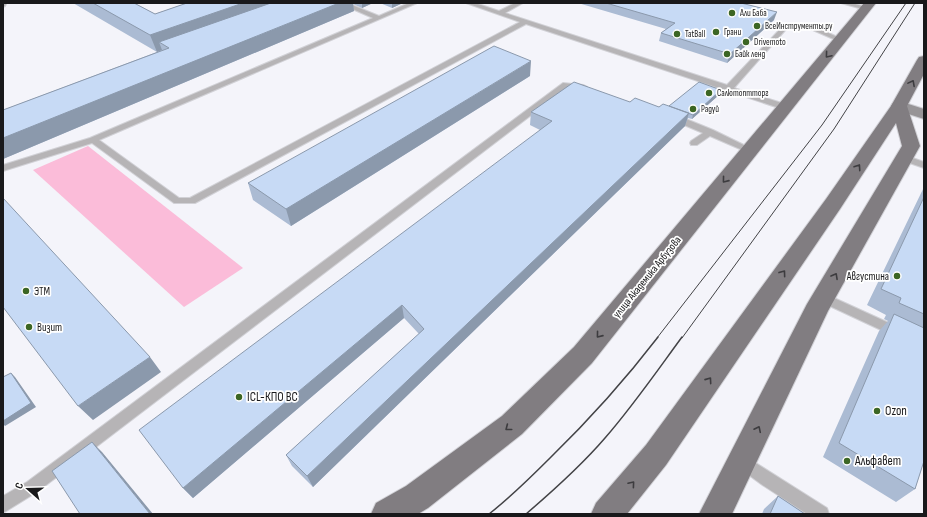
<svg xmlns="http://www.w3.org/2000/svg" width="927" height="517" font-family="'Sofia Sans Condensed',sans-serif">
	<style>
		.green { fill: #fbbcd9 }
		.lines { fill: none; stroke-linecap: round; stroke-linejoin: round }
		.lane-casing { stroke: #d1d1d6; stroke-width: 2 }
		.secondary-casing { stroke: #d1d1d6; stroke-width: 2 }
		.primary-casing { stroke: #d1d1d6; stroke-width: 2 }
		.lane { fill: #b6b4b6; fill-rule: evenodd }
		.secondary { fill: #979497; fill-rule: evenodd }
		.primary { fill: #817d81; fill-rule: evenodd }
		.tram-far1 { stroke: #434346; stroke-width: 1 }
		.tram { stroke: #434346; stroke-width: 1.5 }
		.wall { fill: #abbbd3 }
		.shaded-wall { fill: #8b99ac }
		.building { fill: #c7daf5; stroke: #8b99ac }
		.oneway { stroke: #3d3c3f }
		.poi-dot { fill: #3c6624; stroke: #fff; stroke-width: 1.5 }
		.labels { text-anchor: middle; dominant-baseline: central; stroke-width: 3.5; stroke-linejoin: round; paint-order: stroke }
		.far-poi-label { font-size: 9px; fill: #19191b; stroke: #fff; text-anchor: start }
		.poi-label { font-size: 11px; fill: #19191b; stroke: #fff; text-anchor: start }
		.street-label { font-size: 11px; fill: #19191b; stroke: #fff }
		.near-poi-label { font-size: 13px; fill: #19191b; stroke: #fff; text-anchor: start }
	</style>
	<rect width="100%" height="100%" fill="#f4f4fa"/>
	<path class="green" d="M 88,146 L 243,268 L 184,307 L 33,170 Z"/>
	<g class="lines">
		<defs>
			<path id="lane" d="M 3,3 L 6,4 L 5,6 L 3,7 Z
				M 339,3 L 347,3 L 379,16 L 409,3 L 417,3 L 99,140 L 179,198 L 190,198 L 520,22 L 466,3 L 475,3 L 499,11 L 515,3 L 523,3 L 505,13 L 727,85 L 784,25 L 788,25 L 788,27 L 734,88 L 788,105 L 789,107 L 788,109 L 782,109 L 526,24 L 195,203 L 174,203 L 92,143 L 3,171 L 3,165 L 90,138 L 373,18 Z
				M 841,3 L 852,3 L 869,8 L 866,10 Z
				M 808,24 L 842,39 L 843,40 L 838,41 L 806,27 L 806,25 Z
				M 563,83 L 583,85 L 587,87 L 583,89 L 568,87 L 37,492 L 3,513 L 3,496 L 27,482 Z
				M 670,115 L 676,115 L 713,130 L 754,150 L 753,152 L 747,152 L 710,136 L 697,145 L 691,145 L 690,143 L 691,141 L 703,133 L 670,119 L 669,117 Z
				M 904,155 L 924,162 L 924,168 L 901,160 L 899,158 L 901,156 Z
				M 823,293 L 924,339 L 924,350 L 819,301 L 817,298 L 819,295 Z
				M 743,455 L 827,508 L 829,514 L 807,514 L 761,484 L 738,467 L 736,462 L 738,457 Z"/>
			<path id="secondary" d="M 899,101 L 924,109 L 924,119 L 893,109 L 891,106 L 893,103 Z"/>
			<path id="primary" d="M 864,3 L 876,3 L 592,363 L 522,434 L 428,508 L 418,514 L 371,514 L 376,503 L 406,486 L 502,416 L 574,347 Z
				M 924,56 L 924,74 L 907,106 L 920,146 L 828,311 L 732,514 L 699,514 L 807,304 L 902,146 L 896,123 L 840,209 L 666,465 L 627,514 L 591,514 L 596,503 L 646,445 L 826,199 L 891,106 L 917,60 L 919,57 Z"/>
		</defs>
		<use href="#lane" class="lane-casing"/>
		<use href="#secondary" class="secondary-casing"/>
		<use href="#primary" class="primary-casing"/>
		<use href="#lane" class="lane"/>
		<use href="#secondary" class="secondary"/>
		<use href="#primary" class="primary"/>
		<path class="tram-far1" d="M 657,338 L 822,125 L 906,3
			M 682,338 L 834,129 L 915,3"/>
		<path class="tram" d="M 489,514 C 511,497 530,478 550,458 C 589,420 625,380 658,337
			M 526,514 C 554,490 581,466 605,438 C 633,406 657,371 682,337"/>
	</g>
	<path class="wall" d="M 73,3 L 134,3 L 155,14 L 187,3 L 373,3 L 362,8 L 353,4 L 354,11 L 3,159 L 3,110 L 157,52 Z
		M 380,3 L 403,3 L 392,8 Z
		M 578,3 L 741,3 L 774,20 L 727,63 L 659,41 L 661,33 L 666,29 Z
		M 530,76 L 291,226 L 253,200 L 248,183 Z
		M 721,90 L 720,94 L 692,119 L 688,118 L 685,126 L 313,487 L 292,466 L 286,455 L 419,334 L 404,318 L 193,498 L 183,488 L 540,130 L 530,125 L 531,112 L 630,102 L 659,107 L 669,106 Z
		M 924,187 L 924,461 L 915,489 L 896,502 L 823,457 L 879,331 L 888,321 L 884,319 L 886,315 L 867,305 Z
		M 778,496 L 805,514 L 762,514 L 764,509 Z"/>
	<path class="shaded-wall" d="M 243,3 L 291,3 L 159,42 L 162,50 L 157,52 L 150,35 Z
		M 339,3 L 353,3 L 354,11 L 3,159 L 3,138 Z
		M 362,3 L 373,3 L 362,8 Z
		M 392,3 L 403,3 L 392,8 Z
		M 777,12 L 774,20 L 727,63 L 730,54 Z
		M 531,61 L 530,76 L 291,226 L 286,209 Z
		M 721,90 L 720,94 L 692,119 L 693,115 Z
		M 689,113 L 685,126 L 313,487 L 307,476 Z
		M 402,305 L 404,318 L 193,498 L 183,488 Z
		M 150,357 L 161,372 L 93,420 L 78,406 Z
		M 11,373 L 15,377 L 36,407 L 5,426 L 3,424 L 3,421 Z
		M 92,442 L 102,452 L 153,514 L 150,514 Z"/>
	<path class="building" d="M 93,3 L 134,3 L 155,14 L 187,3 L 243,3 L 150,35 Z
		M 271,3 L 339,3 L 3,138 L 3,110 L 169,48 L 159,42 Z
		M 606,3 L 741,3 L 777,12 L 730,54 L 661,33 L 675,23 Z
		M 494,46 L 531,61 L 286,209 L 248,183 Z
		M 574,82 L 630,102 L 635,98 L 659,107 L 663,104 L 689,113 L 307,476 L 286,455 L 424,329 L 402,305 L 183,488 L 139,430 L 552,121 L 531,112 Z
		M 699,82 L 721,90 L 693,115 L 669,106 Z
		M 924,197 L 924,314 L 899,303 L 901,298 L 881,289 Z
		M 3,198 L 150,357 L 78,406 L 3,307 Z
		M 894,314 L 924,328 L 924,461 L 915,489 L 839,443 Z
		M 11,373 L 31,403 L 3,421 L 3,377 Z
		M 92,442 L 150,514 L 80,514 L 52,471 Z
		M 778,496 L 805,514 L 770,514 Z"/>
	<defs><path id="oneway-chevron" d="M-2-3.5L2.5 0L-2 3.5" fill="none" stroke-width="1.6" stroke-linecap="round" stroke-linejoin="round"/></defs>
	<g class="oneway">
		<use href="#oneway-chevron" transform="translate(828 55) rotate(130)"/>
		<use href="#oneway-chevron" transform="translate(912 83) rotate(-62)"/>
		<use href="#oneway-chevron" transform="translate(858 167) rotate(-56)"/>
		<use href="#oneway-chevron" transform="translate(725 180) rotate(129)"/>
		<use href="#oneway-chevron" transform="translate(783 273) rotate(-54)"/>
		<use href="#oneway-chevron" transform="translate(835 276) rotate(-61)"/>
		<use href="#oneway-chevron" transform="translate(599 335) rotate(129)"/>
		<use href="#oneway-chevron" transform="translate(709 380) rotate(-55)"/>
		<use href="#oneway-chevron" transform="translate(508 428) rotate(142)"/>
		<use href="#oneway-chevron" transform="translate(758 429) rotate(-64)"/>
		<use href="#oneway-chevron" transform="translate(632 484) rotate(-50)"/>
	</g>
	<g class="poi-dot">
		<circle cx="732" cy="13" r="4"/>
		<circle cx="757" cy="26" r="4"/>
		<circle cx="716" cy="32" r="4"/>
		<circle cx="677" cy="34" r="4"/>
		<circle cx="746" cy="42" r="4"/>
		<circle cx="727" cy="54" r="4"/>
		<circle cx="709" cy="93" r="4"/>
		<circle cx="693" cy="109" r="4"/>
		<circle cx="897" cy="276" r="4"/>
		<circle cx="26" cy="291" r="4"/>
		<circle cx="29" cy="327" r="4"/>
		<circle cx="239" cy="397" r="4"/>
		<circle cx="877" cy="411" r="4"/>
		<circle cx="847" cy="461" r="4"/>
	</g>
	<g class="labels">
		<g class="far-poi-label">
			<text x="740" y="13">Али Баба</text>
			<text x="765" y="26">ВсеИнструменты.ру</text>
			<text x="724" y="32">Грани</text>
			<text x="685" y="34">TatBall</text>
			<text x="754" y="42">Drivemoto</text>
			<text x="735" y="54">Байк ленд</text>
			<text x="717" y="93">Салютоптторг</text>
			<text x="701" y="109">Радуй</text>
		</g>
		<g class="poi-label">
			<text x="889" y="276" text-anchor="end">Августина</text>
			<text x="34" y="291">ЭТМ</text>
			<text x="37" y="327">Визит</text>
		</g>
		<g class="street-label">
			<text transform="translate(647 277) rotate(-51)">улица Академика Арбузова</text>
		</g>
		<g class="near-poi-label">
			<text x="247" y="397">ICL-КПО ВС</text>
			<text x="885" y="411">Ozon</text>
			<text x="855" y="461">Альфавет</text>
		</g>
	</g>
	<rect width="927" height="517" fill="none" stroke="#19191b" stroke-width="8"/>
	<g transform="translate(28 489) rotate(290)" stroke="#ffffff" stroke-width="3" paint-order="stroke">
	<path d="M0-3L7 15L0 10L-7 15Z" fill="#19191b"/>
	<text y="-6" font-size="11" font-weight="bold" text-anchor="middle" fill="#19191b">С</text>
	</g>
</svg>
